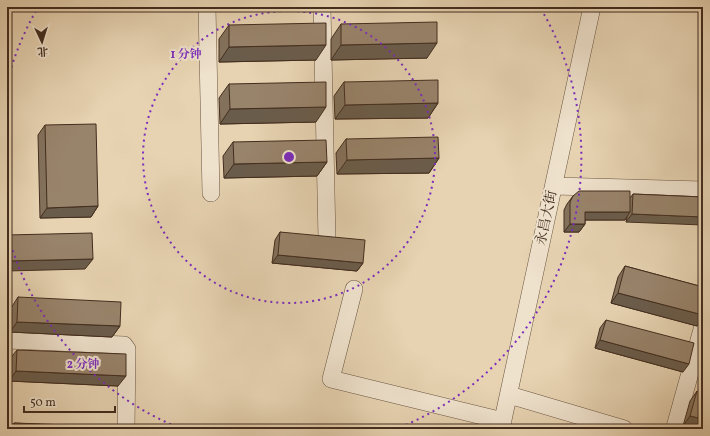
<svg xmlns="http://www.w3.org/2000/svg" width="710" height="436" font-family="Vollkorn,'Noto Serif SC',serif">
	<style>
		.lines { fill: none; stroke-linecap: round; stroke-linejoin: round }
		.minor-casing { stroke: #6b5643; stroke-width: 18 }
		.minor { stroke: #efe2cd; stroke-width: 17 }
		.wall { fill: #83715c; stroke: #422d1e }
		.shaded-wall { fill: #6a5c4b; stroke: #422d1e }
		.building { fill: #98836b; stroke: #422d1e }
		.ring { fill: none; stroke: #7b2cbf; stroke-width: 2; stroke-dasharray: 2 4 }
		.labels { text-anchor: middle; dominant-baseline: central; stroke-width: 4; stroke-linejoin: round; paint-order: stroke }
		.street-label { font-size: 14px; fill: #422d1e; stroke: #efe2cd }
		.centre { fill: #7b2cbf; stroke: #efe2cd; stroke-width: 2 }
		.ring-label { font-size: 12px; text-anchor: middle; font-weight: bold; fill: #7b2cbf; stroke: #efe2cd; stroke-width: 4; stroke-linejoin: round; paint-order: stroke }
	</style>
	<rect width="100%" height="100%" fill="#e7d3b2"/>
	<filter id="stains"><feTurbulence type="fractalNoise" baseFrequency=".005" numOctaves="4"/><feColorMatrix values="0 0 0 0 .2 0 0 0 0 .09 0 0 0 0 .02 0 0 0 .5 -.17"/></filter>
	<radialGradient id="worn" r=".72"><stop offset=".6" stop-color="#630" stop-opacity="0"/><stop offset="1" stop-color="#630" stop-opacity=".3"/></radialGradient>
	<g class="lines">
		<defs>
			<path id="minor" d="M 207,7 L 211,193
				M 322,7 L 327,239
				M 554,186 L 703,190
				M 354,289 L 331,379 L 503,421
				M 7,340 L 124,345 L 127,349 L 126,429
				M 509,395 L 624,429
				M 675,427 L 703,326
				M 501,429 L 592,7"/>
		</defs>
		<use href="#minor" class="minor-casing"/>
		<use href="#minor" class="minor"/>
	</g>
	<path class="wall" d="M 341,24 L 427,58 L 331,60 L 331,39 Z
		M 229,25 L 316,60 L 219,62 L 219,39 Z
		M 344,82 L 438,103 L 428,118 L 335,119 L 334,96 Z
		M 229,84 L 316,122 L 220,124 L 219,98 Z
		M 45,125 L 98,206 L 91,217 L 40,218 L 38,135 Z
		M 346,139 L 439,158 L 429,173 L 337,174 L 336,153 Z
		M 233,142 L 327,162 L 317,176 L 224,178 L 223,156 Z
		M 633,194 L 703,197 L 626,222 L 627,217 L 625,220 L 585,220 L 585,224 L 579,232 L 564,232 L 564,210 L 567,204 L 573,196 L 630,198 Z
		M 280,232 L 363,263 L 357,271 L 272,263 L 275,240 Z
		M 625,266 L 703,287 L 703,317 L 697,326 L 611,303 L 618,277 Z
		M 18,297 L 120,326 L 112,337 L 10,332 L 11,308 Z
		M 606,320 L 683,372 L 595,348 L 600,328 Z
		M 17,350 L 118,386 L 9,381 L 9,360 Z
		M 703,354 L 703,367 L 700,366 Z
		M 697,391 L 703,429 L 694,429 L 683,426 L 690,401 Z
		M 14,423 L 124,429 L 10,429 Z"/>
	<path class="shaded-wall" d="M 437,43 L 427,58 L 331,60 L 341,45 Z
		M 326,45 L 316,60 L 219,62 L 229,47 Z
		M 438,103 L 428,118 L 335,119 L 345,105 Z
		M 326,107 L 316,122 L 220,124 L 230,109 Z
		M 439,158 L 429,173 L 337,174 L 347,160 Z
		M 327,162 L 317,176 L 224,178 L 234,164 Z
		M 98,206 L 91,217 L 40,218 L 47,208 Z
		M 585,212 L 630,212 L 625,220 L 579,220 Z
		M 632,214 L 703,217 L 703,225 L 626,222 Z
		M 570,224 L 585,224 L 579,232 L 564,232 Z
		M 278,255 L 363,263 L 357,271 L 272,263 Z
		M 93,259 L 85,269 L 7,271 L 7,261 Z
		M 618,293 L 703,315 L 703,317 L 697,326 L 611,303 Z
		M 17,322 L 120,326 L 112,337 L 10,332 Z
		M 600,340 L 689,364 L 683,372 L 595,348 Z
		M 703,361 L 703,367 L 700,366 Z
		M 16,371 L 126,376 L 118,386 L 9,381 Z
		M 690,416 L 703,419 L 703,429 L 694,429 L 683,426 Z"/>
	<path class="building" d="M 437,22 L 437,43 L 341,45 L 341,24 Z
		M 326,23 L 326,45 L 229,47 L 229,25 Z
		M 438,80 L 438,103 L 345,105 L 344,82 Z
		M 326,82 L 326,107 L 230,109 L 229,84 Z
		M 96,124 L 98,206 L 47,208 L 45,125 Z
		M 438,137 L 439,158 L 347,160 L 346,139 Z
		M 326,140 L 327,162 L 234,164 L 233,142 Z
		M 579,191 L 630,191 L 630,212 L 585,212 L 585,224 L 570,224 L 570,202 L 573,196 Z
		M 633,194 L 703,197 L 703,217 L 632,214 Z
		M 280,232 L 365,240 L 363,263 L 278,255 Z
		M 92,233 L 93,259 L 7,261 L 7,235 Z
		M 625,266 L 703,287 L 703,315 L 618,293 Z
		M 18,297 L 121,302 L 120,326 L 17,322 Z
		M 606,320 L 694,343 L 689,364 L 600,340 Z
		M 17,350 L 126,354 L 126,376 L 16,371 Z
		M 697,391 L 703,393 L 703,419 L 690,416 Z
		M 14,423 L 124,427 L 124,429 L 14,429 Z"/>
	<g class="ring">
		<circle cx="289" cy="157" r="146"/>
		<path d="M182 429A292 292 0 0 1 8 235M8 79A292 292 0 0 1 37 9M541 9A292 292 0 0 1 396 429"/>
	</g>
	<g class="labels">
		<g class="street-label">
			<text transform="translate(547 218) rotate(-78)">永昌大街</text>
		</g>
	</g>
	<circle cx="289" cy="157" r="6" class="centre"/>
	<g class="ring-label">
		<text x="186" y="58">1 分钟</text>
		<text x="83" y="368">2 分钟</text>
	</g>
	<rect width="710" height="436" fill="none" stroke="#e7d3b2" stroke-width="24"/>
	<rect x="8" y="8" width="694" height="420" fill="none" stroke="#422d1e" stroke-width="2"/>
	<rect x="12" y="12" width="686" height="412" fill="none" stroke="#422d1e"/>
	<g transform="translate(42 42) rotate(176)" stroke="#efe2cd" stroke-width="3" paint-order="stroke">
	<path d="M0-3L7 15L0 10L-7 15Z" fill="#422d1e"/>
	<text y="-6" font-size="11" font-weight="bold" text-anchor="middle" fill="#422d1e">北</text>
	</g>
	<path d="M24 406v6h91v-6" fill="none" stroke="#422d1e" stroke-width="2"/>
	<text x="30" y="406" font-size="12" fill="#422d1e" stroke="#efe2cd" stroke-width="3" paint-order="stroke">50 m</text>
	<rect width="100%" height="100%" filter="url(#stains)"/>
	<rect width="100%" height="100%" fill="url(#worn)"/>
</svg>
